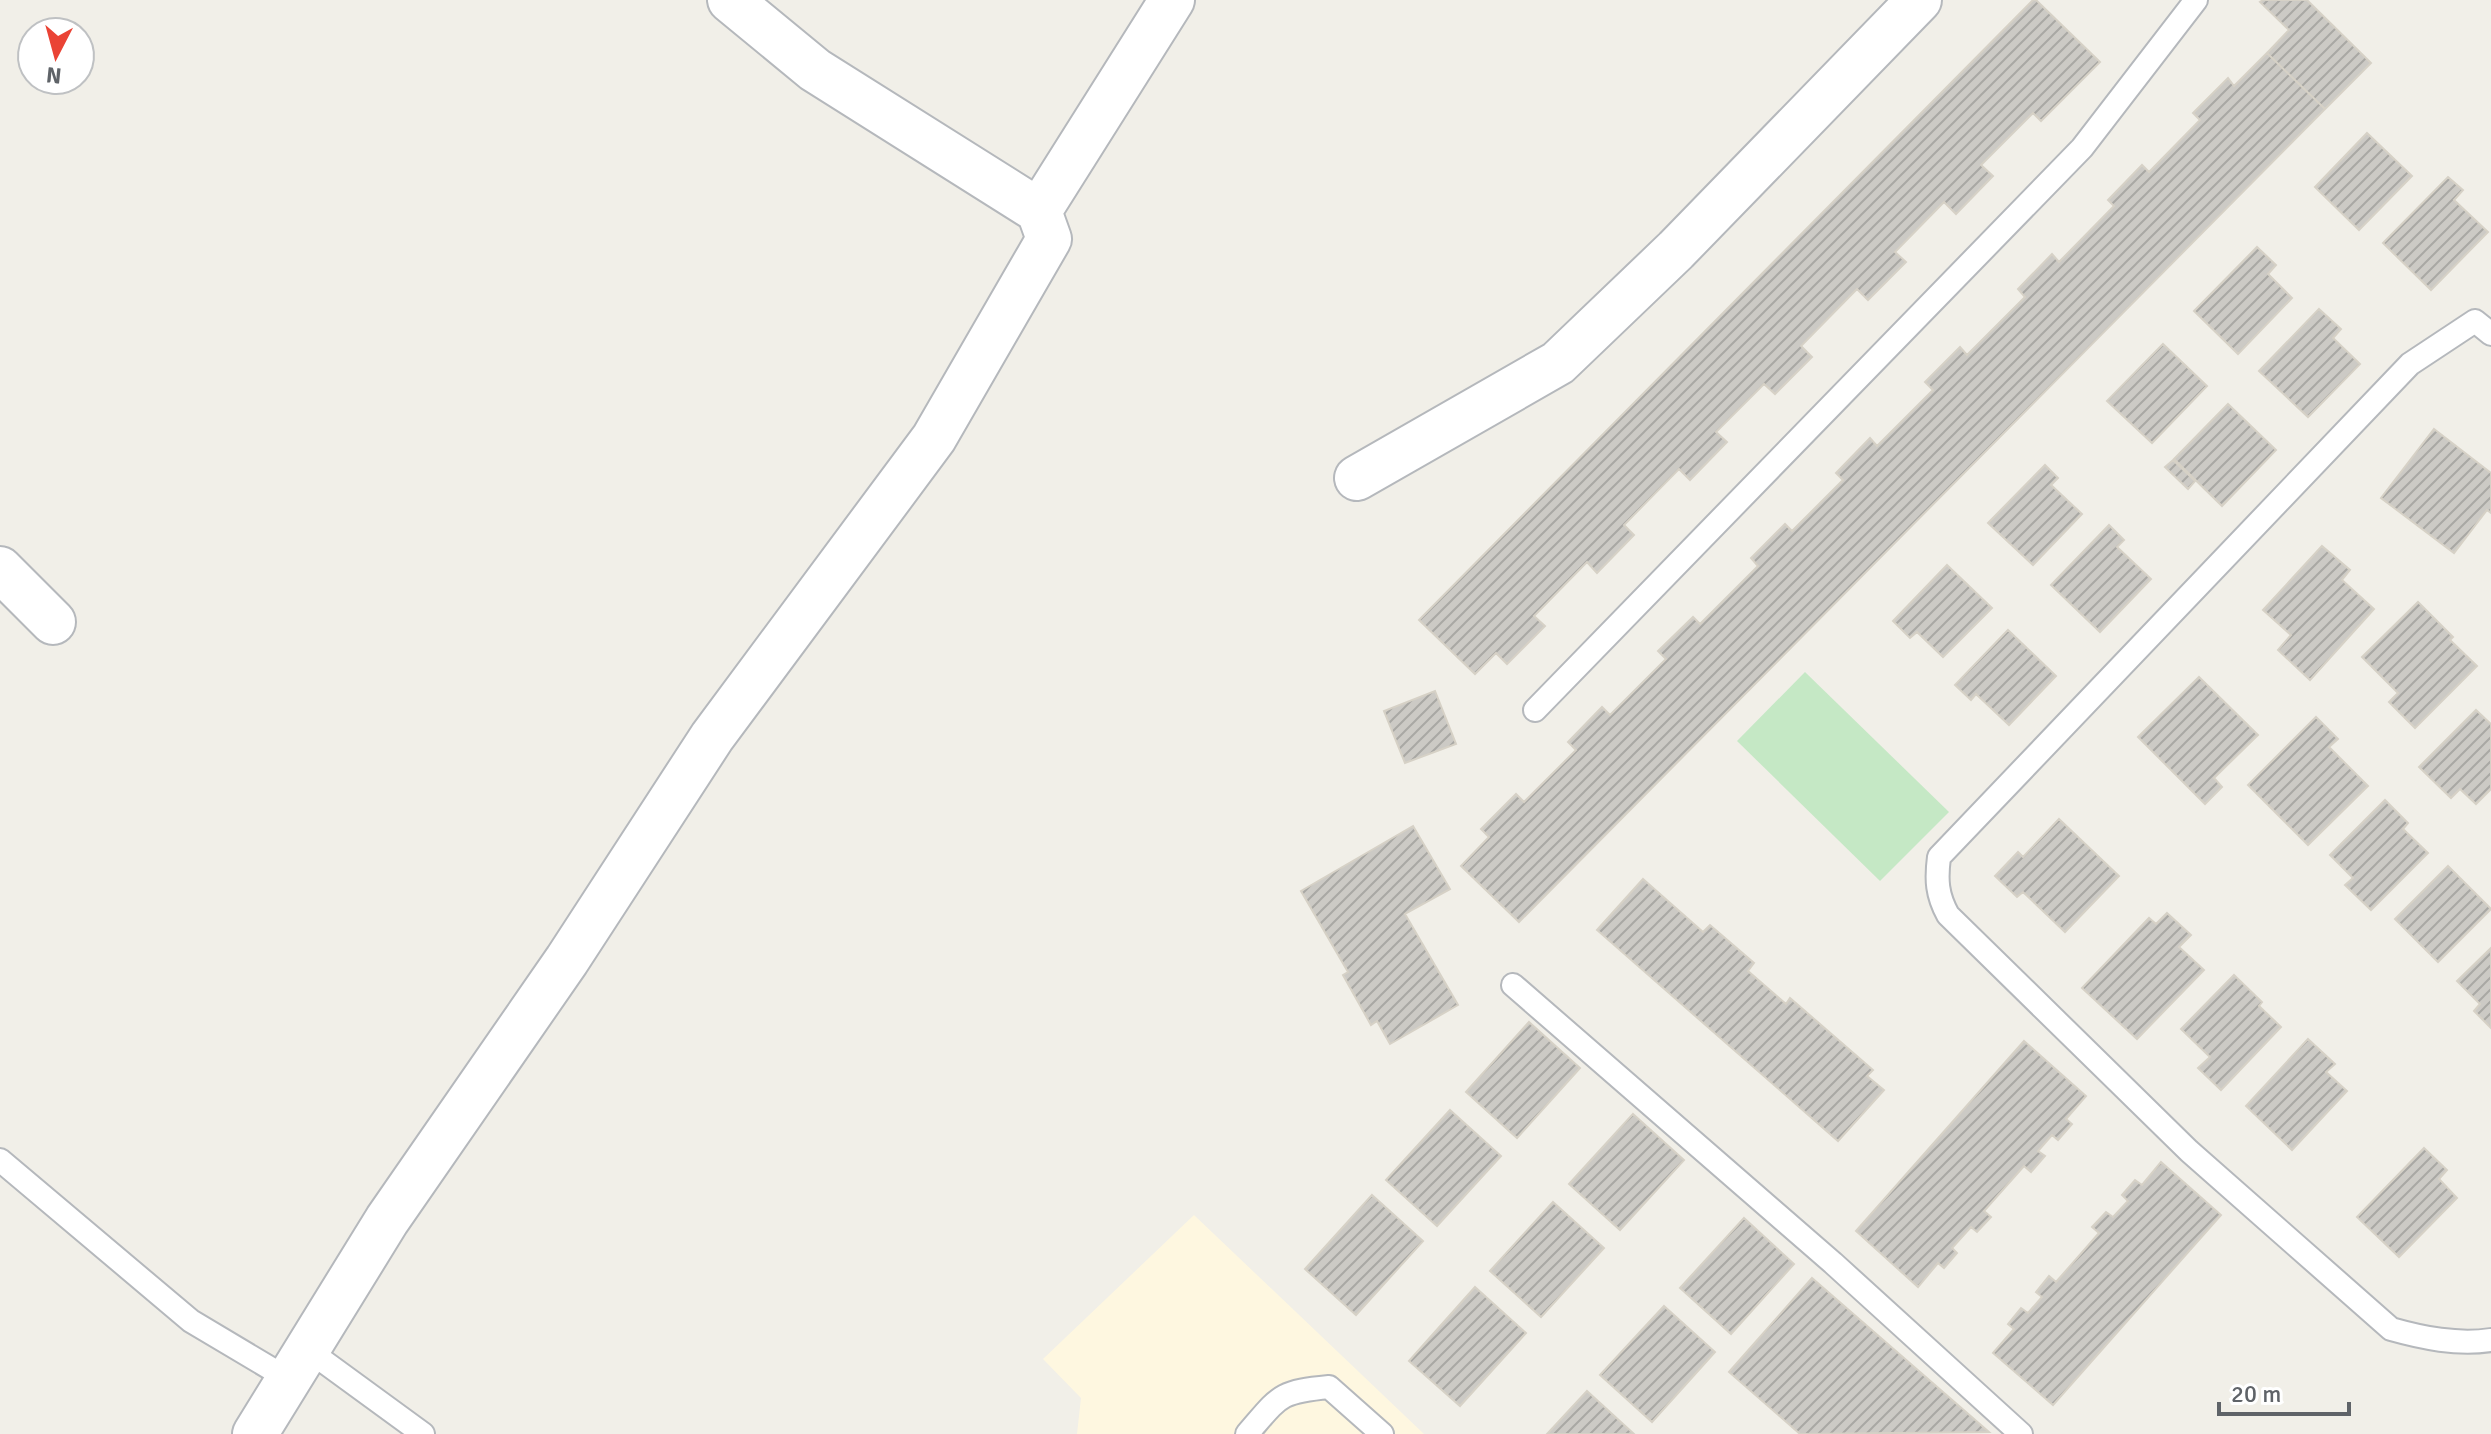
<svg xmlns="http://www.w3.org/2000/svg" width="2491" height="1434" font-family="Signika,sans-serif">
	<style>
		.commercial { fill: #fef7e0 }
		.garden { fill: #c5e8c5 }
		.building { fill: url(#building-hatch); stroke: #d6d1c6; stroke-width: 2 }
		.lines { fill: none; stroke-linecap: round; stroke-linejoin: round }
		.service-casing { stroke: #b5b8bc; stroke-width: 26 }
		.minor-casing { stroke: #b5b8bc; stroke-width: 48 }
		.service { stroke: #fff; stroke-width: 22 }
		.minor { stroke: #fff; stroke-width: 44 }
	</style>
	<defs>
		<pattern id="building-hatch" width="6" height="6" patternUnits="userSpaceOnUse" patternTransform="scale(2)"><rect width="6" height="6" fill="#cccac5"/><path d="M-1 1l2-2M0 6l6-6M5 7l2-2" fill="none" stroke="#a9a8a4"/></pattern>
	</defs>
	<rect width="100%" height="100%" fill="#f1efe8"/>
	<path class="commercial" d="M 1194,1215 L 1424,1434 L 1077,1434 L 1081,1398 L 1043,1359 Z"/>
	<path class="garden" d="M 1805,672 L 1949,812 L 1880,881 L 1737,741 Z"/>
	<path class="building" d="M 2033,0 L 2036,0 L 2100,62 L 2041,121 L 2033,113 L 1981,165 L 1993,176 L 1956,214 L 1944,202 L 1895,252 L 1906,262 L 1868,300 L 1857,289 L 1801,346 L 1812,357 L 1775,394 L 1764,384 L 1716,432 L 1727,442 L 1690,480 L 1679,469 L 1624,525 L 1634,535 L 1597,573 L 1587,562 L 1534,616 L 1545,626 L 1507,664 L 1496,653 L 1475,674 L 1419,620 Z
		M 2263,0 L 2307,0 L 2371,63 L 2325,109 L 2267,53 L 2289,30 L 2260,2 Z
		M 2267,53 L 2325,109 L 1519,922 L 1461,866 L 1489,837 L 1481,829 L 1516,794 L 1524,802 L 1576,750 L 1568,742 L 1602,707 L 1610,715 L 1666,659 L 1658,651 L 1693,617 L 1700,624 L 1758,566 L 1751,558 L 1785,524 L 1792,531 L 1843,480 L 1836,473 L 1870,438 L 1877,446 L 1933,390 L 1925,382 L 1960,347 L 1967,355 L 2025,297 L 2018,289 L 2052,254 L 2059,262 L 2114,206 L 2108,200 L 2142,165 L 2149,172 L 2200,120 L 2193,113 L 2228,78 L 2234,86 Z
		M 2367,133 L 2412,176 L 2359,230 L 2315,187 Z
		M 2448,177 L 2463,190 L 2454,200 L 2488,232 L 2431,290 L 2383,243 Z
		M 2257,247 L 2276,265 L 2268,274 L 2292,298 L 2238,354 L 2194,311 Z
		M 2319,309 L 2341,329 L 2333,338 L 2360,364 L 2308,417 L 2259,371 Z
		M 2163,344 L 2207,386 L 2152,443 L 2107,401 Z
		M 2228,404 L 2276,450 L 2222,506 L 2174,459 Z
		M 2434,429 L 2491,473 L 2491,513 L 2487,510 L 2454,553 L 2381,498 Z
		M 2173,460 L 2195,481 L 2188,489 L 2165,467 Z
		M 2045,465 L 2058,478 L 2051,485 L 2082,514 L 2033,565 L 1988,523 Z
		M 2109,525 L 2124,540 L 2117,547 L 2151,579 L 2100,632 L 2051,585 Z
		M 2322,546 L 2350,570 L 2342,580 L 2374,609 L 2310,680 L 2278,650 L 2291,635 L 2263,610 Z
		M 1947,565 L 1992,608 L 1943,657 L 1917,632 L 1910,638 L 1893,621 Z
		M 2418,602 L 2453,637 L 2450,640 L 2477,666 L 2415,728 L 2389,702 L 2398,693 L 2362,657 Z
		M 2008,630 L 2056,676 L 2009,725 L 1976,694 L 1971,700 L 1955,685 Z
		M 2199,677 L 2258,735 L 2214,778 L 2222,787 L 2205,804 L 2138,737 Z
		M 1435,691 L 1456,744 L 1405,763 L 1384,711 Z
		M 2476,710 L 2491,724 L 2491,789 L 2476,804 L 2460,789 L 2451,798 L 2419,767 Z
		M 2316,717 L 2338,739 L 2329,747 L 2368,786 L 2308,845 L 2248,785 Z
		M 2385,800 L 2408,823 L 2403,829 L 2428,853 L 2371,910 L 2345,885 L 2353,878 L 2330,855 Z
		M 2059,819 L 2119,876 L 2065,932 L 2023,892 L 2017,897 L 1995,876 L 2018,852 L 2023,857 Z
		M 1413,826 L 1450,889 L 1405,914 L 1458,1005 L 1390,1044 L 1377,1021 L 1371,1025 L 1343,975 L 1348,972 L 1301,891 Z
		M 2448,866 L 2491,909 L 2438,962 L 2395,919 Z
		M 1643,879 L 1703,932 L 1710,925 L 1754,963 L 1748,971 L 1786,1004 L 1790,998 L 1873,1070 L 1867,1076 L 1884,1090 L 1838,1141 L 1597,930 Z
		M 2167,913 L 2191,935 L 2179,947 L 2204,970 L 2137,1039 L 2082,988 L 2149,918 L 2156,924 Z
		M 2491,948 L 2491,1028 L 2474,1011 L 2480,1004 L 2457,981 Z
		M 2234,975 L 2262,1002 L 2259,1006 L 2281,1027 L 2221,1090 L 2198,1068 L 2210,1057 L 2181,1029 Z
		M 1529,1022 L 1580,1068 L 1517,1138 L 1466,1092 Z
		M 2308,1039 L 2335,1064 L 2326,1072 L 2347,1091 L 2292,1150 L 2246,1106 Z
		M 2024,1041 L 2086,1096 L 2066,1119 L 2072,1124 L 2058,1140 L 2052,1135 L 2038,1151 L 2045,1156 L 2031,1172 L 2024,1166 L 1984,1211 L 1991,1217 L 1977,1232 L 1971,1227 L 1952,1248 L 1957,1253 L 1944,1268 L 1938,1263 L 1918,1287 L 1856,1231 Z
		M 1450,1110 L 1501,1156 L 1437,1226 L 1386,1180 Z
		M 1633,1114 L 1684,1160 L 1620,1230 L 1569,1184 Z
		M 2424,1148 L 2447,1170 L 2439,1179 L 2457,1198 L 2399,1257 L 2357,1217 Z
		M 2161,1162 L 2221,1215 L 2053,1405 L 1993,1353 L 2014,1329 L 2008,1324 L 2021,1308 L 2028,1313 L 2042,1297 L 2036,1292 L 2049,1276 L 2056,1282 L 2099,1233 L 2092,1227 L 2106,1212 L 2113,1217 L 2128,1201 L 2122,1195 L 2135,1180 L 2142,1185 Z
		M 1372,1195 L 1423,1241 L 1356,1315 L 1305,1269 Z
		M 1553,1202 L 1604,1248 L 1541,1317 L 1490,1271 Z
		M 1744,1218 L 1794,1264 L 1731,1334 L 1680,1288 Z
		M 1812,1278 L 1989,1432 L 1800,1434 L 1729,1372 Z
		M 1475,1287 L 1526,1333 L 1460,1406 L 1409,1361 Z
		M 1664,1306 L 1715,1352 L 1652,1422 L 1600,1375 Z
		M 1587,1391 L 1634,1434 L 1547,1434 Z"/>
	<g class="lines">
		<defs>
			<path id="service" d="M 2491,334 L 2475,321 L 2410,364 L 1939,857 C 1936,880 1937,895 1948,915 L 2189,1151 L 2391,1329 C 2423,1338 2457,1345 2491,1340
				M 1535,710 L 2082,148 L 2196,0
				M 1513,985 L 1833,1263 L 2021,1434
				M 0,1160 L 191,1321 L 290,1380
				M 308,1350 L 423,1434
				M 1247,1434 C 1280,1396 1278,1392 1329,1387 L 1382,1434"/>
			<path id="minor" d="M 1039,211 L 1172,0
				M 1357,478 L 1558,363 L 1676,250 L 1919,0
				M 0,569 L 53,622
				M 255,1434 L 387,1220 L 567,960 L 712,737 L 934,438 L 1049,239 L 1039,211 L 815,70 L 730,0"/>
		</defs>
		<use href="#service" class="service-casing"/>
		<use href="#minor" class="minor-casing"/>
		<use href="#service" class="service"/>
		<use href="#minor" class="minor"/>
	</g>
	<g transform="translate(56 56) rotate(186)"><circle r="38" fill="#ffffff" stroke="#bfc1c3" stroke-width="2"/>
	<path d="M0-6L14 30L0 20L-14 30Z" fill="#ea4335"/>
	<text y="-12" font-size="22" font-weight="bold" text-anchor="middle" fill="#5f6368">N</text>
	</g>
	<path d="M2219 1402v12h130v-12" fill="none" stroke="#5f6368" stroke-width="4"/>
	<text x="2231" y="1402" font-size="24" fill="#5f6368" stroke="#ffffff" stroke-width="6" paint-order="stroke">20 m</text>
</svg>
